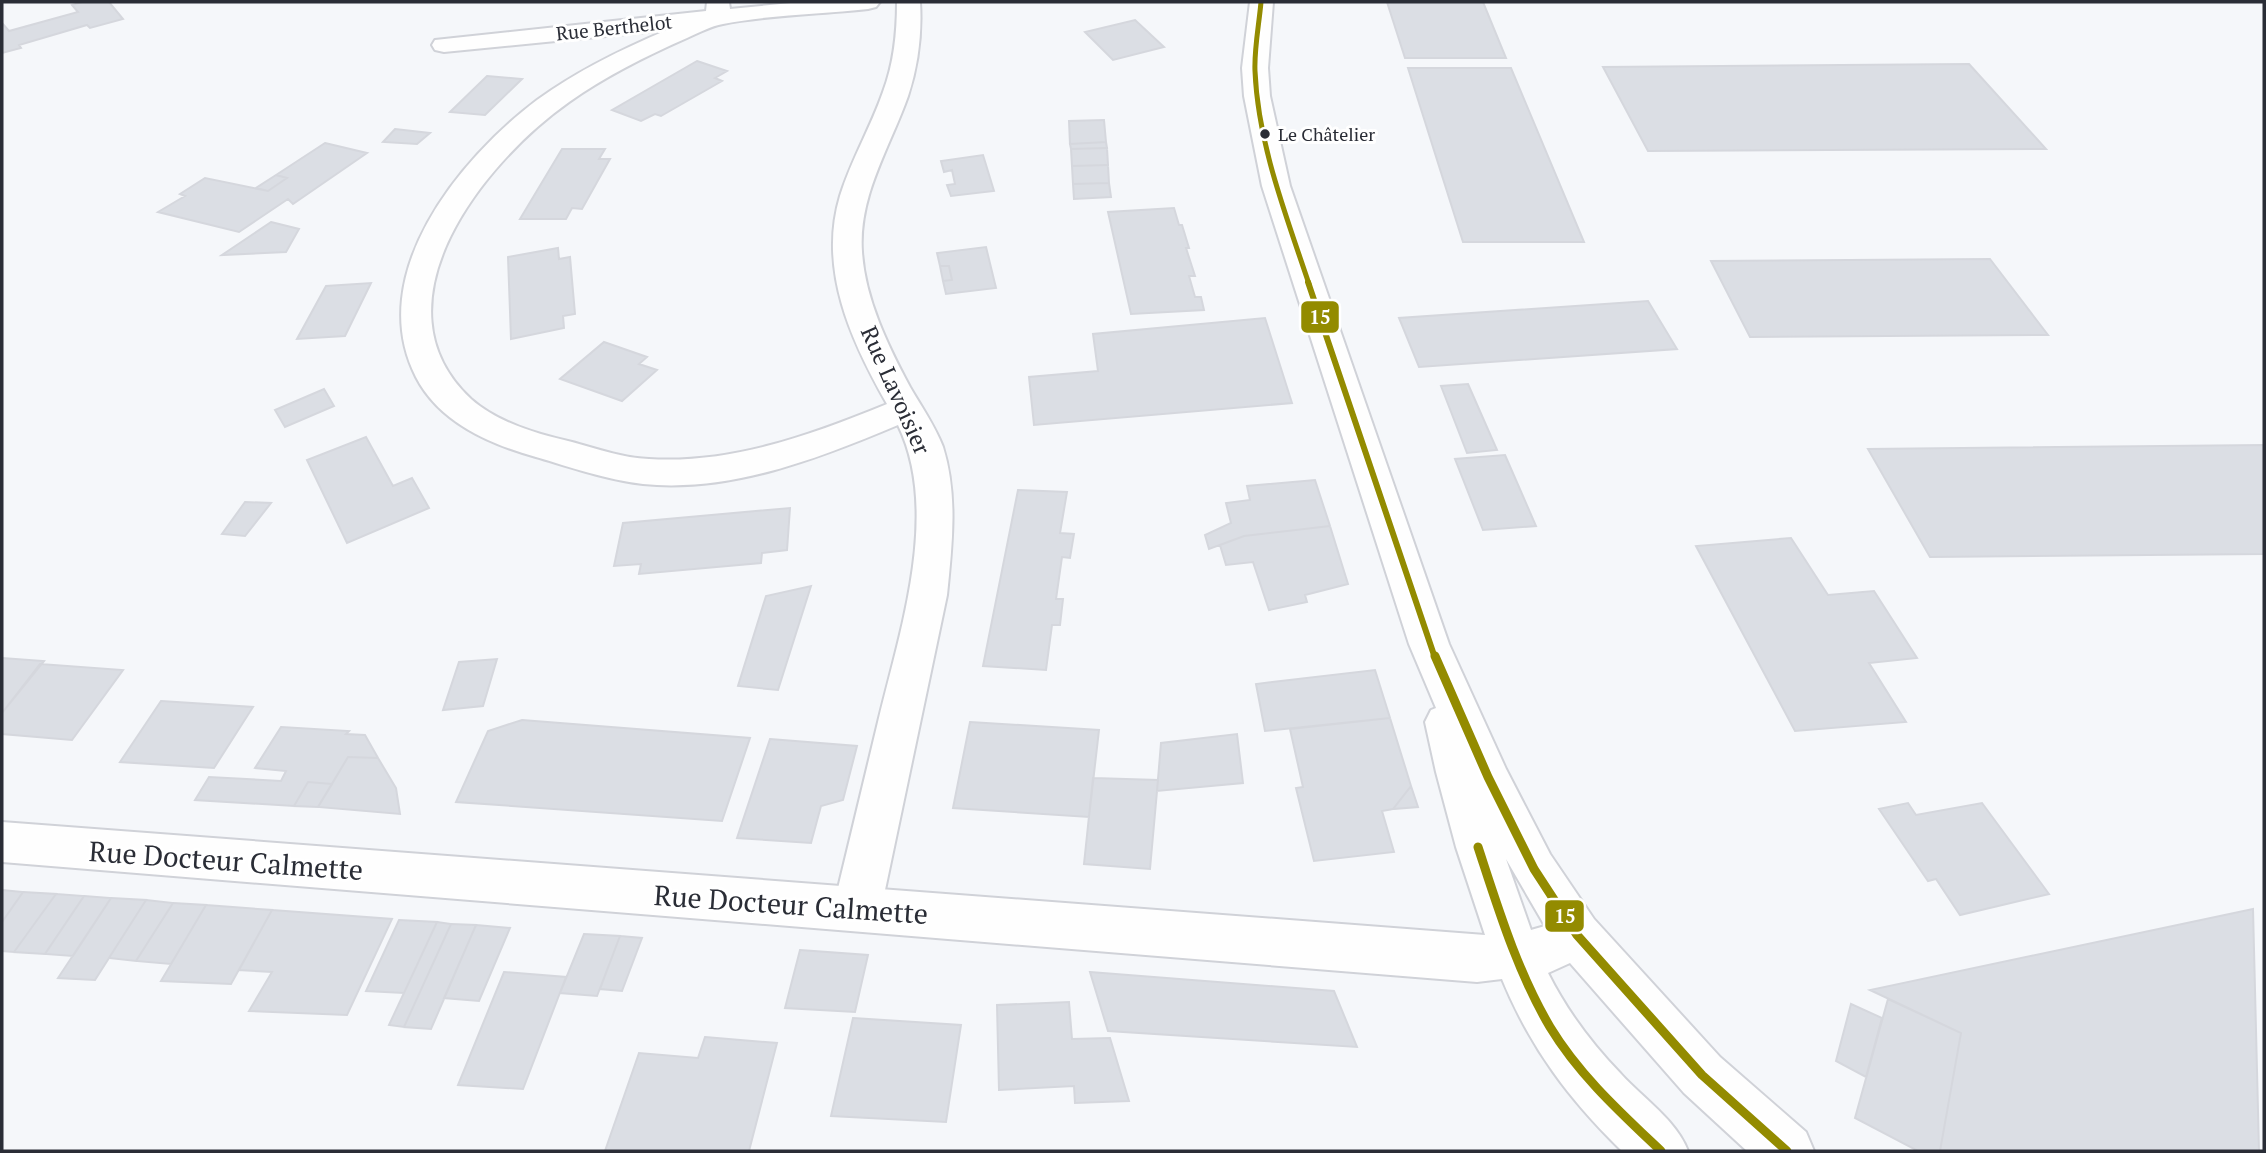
<svg xmlns="http://www.w3.org/2000/svg" width="2266" height="1153" font-family="'PT Serif',serif">
	<style>
		.building { fill: #dbdee4; stroke: #d5d7dd; stroke-width: 2 }
		.lines { fill: none; stroke-linecap: round; stroke-linejoin: round }
		.street-casing { stroke: #d0d2d8; stroke-width: 4 }
		.secondary-casing { stroke: #d0d2d8; stroke-width: 4 }
		.street { fill: #fefefe; fill-rule: evenodd }
		.secondary { fill: #fefefe; fill-rule: evenodd }
		.bus-1-far2-casing { stroke: #fff; stroke-width: 9 }
		.bus-1-far1-casing { stroke: #fff; stroke-width: 11 }
		.bus-1-casing { stroke: #fff; stroke-width: 14 }
		.bus-1-far2 { stroke: #938b00; stroke-width: 5 }
		.bus-1-far1 { stroke: #938b00; stroke-width: 6 }
		.bus-1 { stroke: #938b00; stroke-width: 9 }
		.bus-dot { fill: #2a2d36; stroke: #fff; stroke-width: 2.5 }
		.labels { text-anchor: middle; dominant-baseline: central; stroke-width: 6; stroke-linejoin: round; paint-order: stroke }
		.far-bus-label { font-size: 18px; fill: #2a2d36; stroke: #fff; text-anchor: start }
		.far-street-label { font-size: 19px; fill: #2a2d36; stroke: #fff }
		.street-label { font-size: 23px; fill: #2a2d36; stroke: #fff }
		.near-street-label { font-size: 28px; fill: #2a2d36; stroke: #fff }
		.line-badge { stroke: #fff; stroke-width: 2.5 }
		.badge-label { font-size: 19px; text-anchor: middle; font-weight: bold; fill: #fff }
	</style>
	<rect width="100%" height="100%" fill="#f5f7fa"/>
	<path class="building" d="M 82,2 L 109,2 L 123,19 L 90,28 L 87,25 L 19,45 L 21,48 L 2,53 L 2,23 L 9,31 L 78,12 L 72,5 Z
		M 1387,2 L 1483,2 L 1506,58 L 1405,58 Z
		M 1135,20 L 1164,47 L 1113,60 L 1085,32 Z
		M 697,61 L 727,71 L 715,78 L 722,81 L 661,116 L 655,114 L 641,121 L 612,110 Z
		M 1969,64 L 2046,149 L 1648,151 L 1603,67 Z
		M 1408,68 L 1511,68 L 1584,242 L 1463,242 Z
		M 487,76 L 522,79 L 485,115 L 450,112 Z
		M 1104,120 L 1106,142 L 1070,144 L 1069,121 Z
		M 395,129 L 430,133 L 417,144 L 383,142 Z
		M 1106,142 L 1107,148 L 1071,149 L 1070,144 Z
		M 325,143 L 367,153 L 293,204 L 288,199 L 239,232 L 158,212 L 185,196 L 180,194 L 205,178 L 268,191 L 287,178 L 276,175 Z
		M 1107,148 L 1108,165 L 1072,166 L 1071,149 Z
		M 562,149 L 605,149 L 599,159 L 610,159 L 582,209 L 572,208 L 566,219 L 520,219 Z
		M 983,155 L 994,191 L 951,196 L 947,185 L 955,184 L 952,170 L 944,172 L 941,161 Z
		M 1108,165 L 1109,183 L 1073,184 L 1072,166 Z
		M 276,175 L 287,178 L 268,191 L 256,188 Z
		M 1109,183 L 1111,197 L 1074,199 L 1073,184 Z
		M 1174,208 L 1179,225 L 1182,225 L 1189,248 L 1186,248 L 1195,276 L 1189,276 L 1195,297 L 1201,297 L 1204,310 L 1131,314 L 1108,212 Z
		M 271,222 L 299,229 L 286,252 L 222,255 Z
		M 986,247 L 996,288 L 946,294 L 943,281 L 952,280 L 949,266 L 940,266 L 937,253 Z
		M 558,248 L 559,259 L 570,257 L 575,314 L 563,316 L 564,328 L 511,339 L 508,257 Z
		M 1990,259 L 2048,335 L 1750,337 L 1711,261 Z
		M 940,266 L 949,266 L 952,280 L 943,281 Z
		M 371,283 L 345,336 L 297,339 L 326,286 Z
		M 1648,301 L 1677,349 L 1419,367 L 1399,318 Z
		M 1265,318 L 1292,403 L 1034,425 L 1029,377 L 1098,371 L 1093,334 Z
		M 604,342 L 647,357 L 639,364 L 657,370 L 622,401 L 560,379 Z
		M 1468,384 L 1497,450 L 1467,453 L 1441,386 Z
		M 324,389 L 334,406 L 285,427 L 275,410 Z
		M 366,437 L 393,486 L 412,478 L 429,508 L 347,543 L 307,460 Z
		M 2264,445 L 2264,554 L 1930,557 L 1868,449 Z
		M 1505,455 L 1536,526 L 1483,530 L 1455,459 Z
		M 1315,480 L 1330,526 L 1244,536 L 1209,549 L 1205,535 L 1231,523 L 1226,503 L 1250,500 L 1247,486 Z
		M 1018,490 L 1067,492 L 1060,533 L 1074,534 L 1070,558 L 1062,557 L 1056,599 L 1063,599 L 1060,625 L 1052,625 L 1046,670 L 983,666 Z
		M 245,502 L 271,503 L 245,536 L 222,534 Z
		M 790,508 L 787,550 L 762,553 L 761,563 L 639,574 L 641,564 L 614,566 L 623,523 Z
		M 1330,526 L 1348,584 L 1305,595 L 1307,602 L 1269,610 L 1253,562 L 1226,565 L 1220,545 L 1244,536 Z
		M 1791,538 L 1828,595 L 1874,591 L 1917,658 L 1869,663 L 1906,722 L 1795,731 L 1696,546 Z
		M 811,586 L 778,690 L 738,686 L 766,596 Z
		M 2,658 L 44,661 L 2,713 Z
		M 497,659 L 483,706 L 443,710 L 459,662 Z
		M 40,664 L 123,670 L 72,740 L 2,734 L 2,713 Z
		M 1375,670 L 1390,718 L 1265,731 L 1256,684 Z
		M 161,701 L 253,707 L 214,768 L 120,762 Z
		M 1390,718 L 1411,786 L 1393,809 L 1382,811 L 1394,852 L 1314,861 L 1296,788 L 1303,787 L 1290,729 Z
		M 522,720 L 750,738 L 722,821 L 456,802 L 488,731 Z
		M 970,722 L 1099,730 L 1089,817 L 953,808 Z
		M 281,727 L 349,731 L 346,734 L 365,735 L 378,758 L 348,757 L 332,784 L 308,782 L 294,806 L 195,800 L 209,777 L 281,781 L 286,771 L 255,768 Z
		M 1237,734 L 1243,783 L 1157,791 L 1161,743 Z
		M 770,739 L 857,746 L 843,800 L 821,806 L 811,843 L 737,838 Z
		M 348,757 L 378,758 L 396,788 L 400,814 L 318,807 Z
		M 1093,778 L 1158,780 L 1150,869 L 1084,864 Z
		M 308,782 L 332,784 L 318,807 L 294,806 Z
		M 1411,786 L 1418,807 L 1393,809 Z
		M 1908,803 L 1916,815 L 1982,803 L 2049,894 L 1960,915 L 1936,879 L 1928,881 L 1879,809 Z
		M 2,890 L 23,892 L 2,922 Z
		M 23,892 L 56,894 L 14,952 L 2,951 L 2,922 Z
		M 56,894 L 84,896 L 45,954 L 14,952 Z
		M 84,896 L 111,898 L 73,956 L 45,954 Z
		M 111,898 L 146,900 L 95,980 L 58,978 Z
		M 146,900 L 173,903 L 136,961 L 109,958 Z
		M 173,903 L 206,905 L 171,964 L 136,961 Z
		M 206,905 L 272,910 L 231,984 L 161,981 Z
		M 2253,909 L 2259,1151 L 1940,1151 L 1961,1033 L 1870,990 Z
		M 272,910 L 392,919 L 347,1015 L 249,1011 L 272,972 L 239,970 Z
		M 399,920 L 437,922 L 404,993 L 366,991 Z
		M 437,922 L 451,924 L 404,1027 L 389,1025 Z
		M 451,924 L 476,925 L 431,1029 L 404,1027 Z
		M 476,925 L 510,928 L 479,1001 L 444,998 Z
		M 584,934 L 620,936 L 597,996 L 560,993 Z
		M 620,936 L 642,938 L 622,991 L 600,989 Z
		M 800,950 L 868,955 L 855,1012 L 785,1008 Z
		M 504,972 L 566,977 L 523,1089 L 458,1085 Z
		M 1090,972 L 1334,991 L 1357,1047 L 1108,1031 Z
		M 1888,999 L 1961,1033 L 1940,1151 L 1918,1151 L 1855,1118 Z
		M 1069,1002 L 1072,1039 L 1110,1038 L 1129,1101 L 1075,1103 L 1074,1086 L 999,1090 L 997,1005 Z
		M 1851,1004 L 1882,1018 L 1866,1077 L 1836,1061 Z
		M 853,1018 L 961,1025 L 946,1122 L 831,1116 Z
		M 705,1037 L 777,1043 L 749,1151 L 605,1151 L 639,1053 L 698,1058 Z"/>
	<g class="lines">
		<defs>
			<path id="street" d="M 707,2 L 729,2 L 730,9 L 801,2 L 880,2 L 876,7 L 868,9 C 822,14 768,15 723,24 C 711,26 698,33 687,38 C 646,56 606,76 569,102 C 485,161 369,304 471,399 C 498,423 538,434 572,442 C 598,449 623,458 649,459 C 732,464 811,435 887,404 C 851,341 818,269 840,196 C 851,160 871,127 883,92 C 894,63 897,33 897,2 L 920,2 C 922,33 918,66 908,96 C 890,147 858,196 862,252 C 865,299 888,346 910,387 C 921,406 935,426 943,447 C 958,495 952,546 947,595 L 881,909 L 874,925 L 857,931 L 840,925 L 833,909 C 848,847 863,785 878,722 C 899,634 941,513 898,425 C 820,458 730,493 643,484 C 607,480 570,467 536,457 C 489,444 439,422 416,377 C 364,275 459,159 537,100 C 577,71 622,49 667,30 L 444,52 L 435,50 L 432,45 L 435,40 L 706,11 Z"/>
			<path id="secondary" d="M 1250,2 L 1273,2 L 1268,68 L 1270,96 L 1290,186 L 1449,644 L 1506,769 L 1550,854 L 1594,919 L 1720,1057 L 1806,1132 L 1814,1151 L 1747,1151 L 1684,1093 L 1570,963 L 1548,973 C 1567,1011 1592,1044 1621,1074 C 1644,1099 1676,1120 1688,1151 L 1622,1151 C 1569,1099 1531,1049 1502,979 L 1477,982 L 2,862 L 2,822 L 1485,935 L 1456,847 L 1436,772 L 1425,722 L 1431,710 L 1436,708 L 1409,644 L 1262,186 L 1244,96 L 1242,68 ZM 1506,859 L 1545,926 L 1531,930 Z"/>
		</defs>
		<use href="#street" class="street-casing"/>
		<use href="#secondary" class="secondary-casing"/>
		<use href="#street" class="street"/>
		<use href="#secondary" class="secondary"/>
		<defs>
			<path id="bus-1-far2" d="M 1261,2 C 1259,25 1254,49 1255,71 C 1258,144 1286,215 1309,284"/>
			<path id="bus-1-far1" d="M 1308,282 L 1435,658"/>
			<path id="bus-1" d="M 1435,656 L 1488,777 L 1534,869 L 1577,935 L 1702,1075 L 1787,1151
				M 1478,847 C 1498,908 1517,971 1550,1027 C 1579,1075 1621,1113 1661,1151"/>
		</defs>
		<use href="#bus-1-far2" class="bus-1-far2-casing"/>
		<use href="#bus-1-far1" class="bus-1-far1-casing"/>
		<use href="#bus-1" class="bus-1-casing"/>
		<use href="#bus-1-far2" class="bus-1-far2"/>
		<use href="#bus-1-far1" class="bus-1-far1"/>
		<use href="#bus-1" class="bus-1"/>
	</g>
	<circle class="bus-dot" cx="1265" cy="134" r="6"/>
	<g class="labels">
		<g class="far-bus-label">
			<text x="1278" y="134">Le Châtelier</text>
		</g>
		<g class="far-street-label">
			<text transform="translate(614 27) rotate(-6)">Rue Berthelot</text>
		</g>
		<g class="street-label">
			<text transform="translate(896 390) rotate(66)">Rue Lavoisier</text>
		</g>
		<g class="near-street-label">
			<text transform="translate(226 860) rotate(4)">Rue Docteur Calmette</text>
			<text transform="translate(791 904) rotate(4)">Rue Docteur Calmette</text>
		</g>
	</g>
	<g class="line-badge">
		<rect x="1300" y="300" width="40" height="34" rx="7" fill="#938b00"/>
		<rect x="1544" y="899" width="41" height="34" rx="7" fill="#938b00"/>
	</g>
	<g class="badge-label">
		<text x="1320" y="324">15</text>
		<text x="1565" y="923">15</text>
	</g>
	<rect width="2266" height="1153" fill="none" stroke="#2a2d36" stroke-width="7"/>
</svg>
